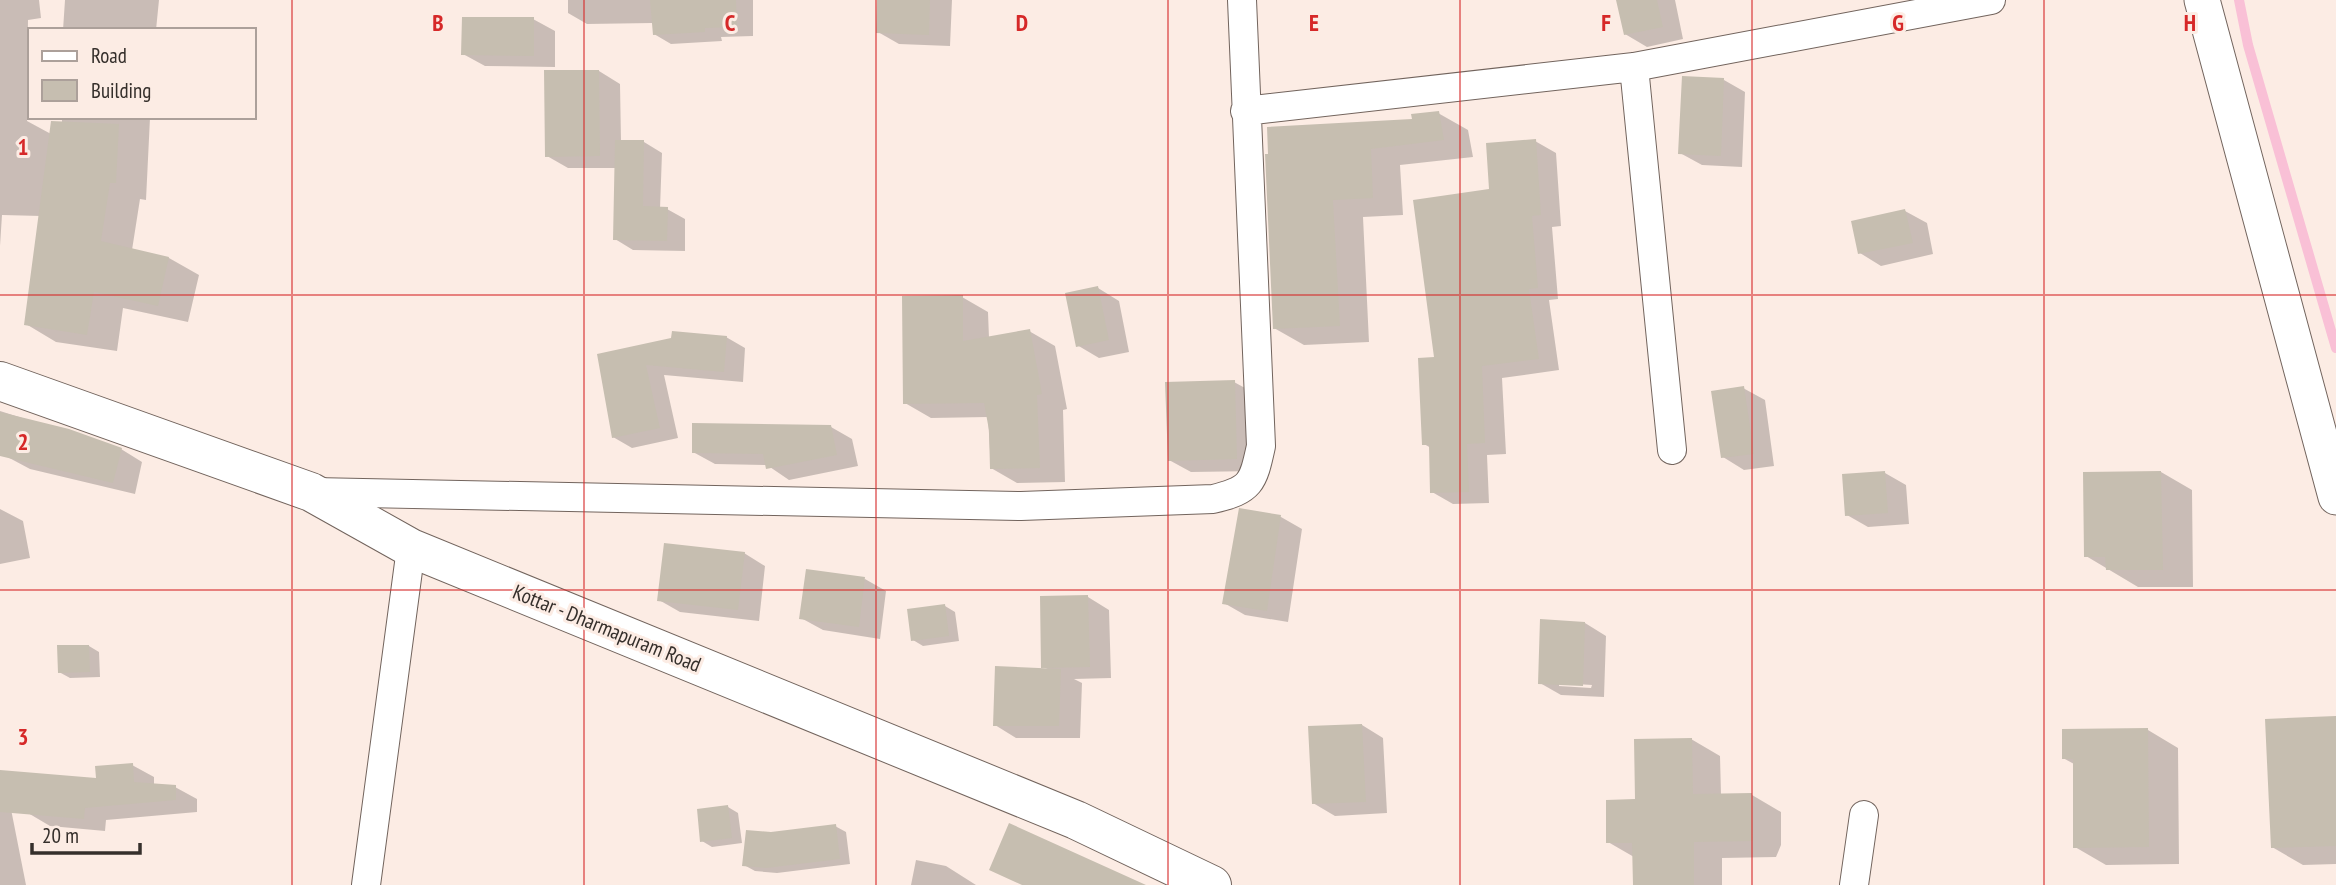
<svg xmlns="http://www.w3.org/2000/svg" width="2336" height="885" font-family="'PT Sans Narrow',sans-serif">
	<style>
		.shadow { fill: #0003; fill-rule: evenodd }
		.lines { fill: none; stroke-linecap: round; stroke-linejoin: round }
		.stream { stroke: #f9c0d6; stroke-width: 10 }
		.building { fill: #c6beb0 }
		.minor-casing { stroke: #72645d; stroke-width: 30 }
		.tertiary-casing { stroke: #72645d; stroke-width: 37 }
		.secondary-casing { stroke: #72645d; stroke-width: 40 }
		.minor { stroke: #fff; stroke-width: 28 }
		.tertiary { stroke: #fff; stroke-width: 35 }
		.secondary { stroke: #fff; stroke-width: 38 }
		.grid { fill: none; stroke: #d62828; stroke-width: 2; stroke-opacity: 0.55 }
		.labels { text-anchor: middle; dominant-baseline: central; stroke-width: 6; stroke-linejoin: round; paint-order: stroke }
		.street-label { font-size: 21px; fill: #352f2b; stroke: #fcece4 }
		.grid-label { font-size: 23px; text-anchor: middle; font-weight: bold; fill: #d62828; stroke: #fcece4; stroke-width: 6; stroke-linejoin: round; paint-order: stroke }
	</style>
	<rect width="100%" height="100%" fill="#fcece4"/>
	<path class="shadow" d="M 0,0 L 39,0 L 41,18 L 28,20 L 27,121 L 51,134 L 62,123 L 62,117 L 165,117 L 150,118 L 146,200 L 140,199 L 132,250 L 169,258 L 199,275 L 188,322 L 123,308 L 117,351 L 56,342 L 26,324 L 41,216 L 2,215 L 0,246 Z
		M 65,0 L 159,0 L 156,30 L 63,30 Z
		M 568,0 L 753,0 L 753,36 L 721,37 L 722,41 L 671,44 L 654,34 L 653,23 L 587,24 L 568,13 Z
		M 879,0 L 952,0 L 950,46 L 899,44 L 878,32 Z
		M 1618,0 L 1675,0 L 1683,39 L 1647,47 L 1625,34 Z
		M 533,19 L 555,31 L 555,67 L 485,66 L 463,54 Z
		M 599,71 L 620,84 L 621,142 L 644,142 L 662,153 L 660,209 L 667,209 L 685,219 L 685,251 L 633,250 L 615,239 L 616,168 L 568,168 L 547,156 Z
		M 1724,80 L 1745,92 L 1742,167 L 1702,165 L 1680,153 Z
		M 1438,113 L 1468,130 L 1473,157 L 1400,165 L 1403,215 L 1363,217 L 1369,342 L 1304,345 L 1274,328 L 1270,156 Z
		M 1535,141 L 1556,153 L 1561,226 L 1552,227 L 1558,299 L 1549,300 L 1559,370 L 1502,378 L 1506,454 L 1487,455 L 1489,503 L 1453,504 L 1432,492 L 1431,448 L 1424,444 L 1436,359 L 1491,191 Z
		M 1905,211 L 1927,223 L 1933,254 L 1881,266 L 1860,253 Z
		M 1098,288 L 1119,301 L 1129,352 L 1099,358 L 1077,345 Z
		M 962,297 L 988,312 L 989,338 L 1029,331 L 1055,346 L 1067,409 L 1063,410 L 1065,482 L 1017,483 L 991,468 L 988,417 L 931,418 L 905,403 Z
		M 726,337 L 745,348 L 743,382 L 664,375 L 678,438 L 632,448 L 613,437 L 599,356 Z
		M 1234,382 L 1256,394 L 1258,471 L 1191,472 L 1169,460 Z
		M 1743,388 L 1765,400 L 1774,466 L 1744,470 L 1723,457 Z
		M 0,411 L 121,449 L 142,462 L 135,494 L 30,469 L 0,453 Z
		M 831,427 L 852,439 L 858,466 L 789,480 L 767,465 L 715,464 L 693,452 Z
		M 2161,472 L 2192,490 L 2193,587 L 2138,587 L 2086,556 Z
		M 1885,473 L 1906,485 L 1909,524 L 1868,527 L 1847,515 Z
		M 0,509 L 23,521 L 30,558 L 0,564 Z
		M 1240,510 L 1281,517 L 1302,529 L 1288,622 L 1245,615 L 1224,603 Z
		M 744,553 L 765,566 L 759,621 L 680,612 L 659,600 Z
		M 865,579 L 886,591 L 880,639 L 823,630 L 801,618 Z
		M 1088,597 L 1109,610 L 1111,678 L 1074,679 L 1082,683 L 1080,738 L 1016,738 L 995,725 L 1050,670 L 1043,667 Z
		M 945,606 L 955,612 L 959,641 L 923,646 L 913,640 Z
		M 1585,623 L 1606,636 L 1604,697 L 1561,695 L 1540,683 ZM 1559,683 L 1592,685 L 1591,688 L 1559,686 Z
		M 89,646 L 99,652 L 100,677 L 70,678 L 59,672 Z
		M 2336,717 L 2336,864 L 2303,865 L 2272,847 Z
		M 1362,725 L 1383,738 L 1387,813 L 1335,816 L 1313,803 Z
		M 2148,730 L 2178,748 L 2179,864 L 2106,865 L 2075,847 L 2074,764 L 2063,758 Z
		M 1691,739 L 1720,756 L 1721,795 L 1752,795 L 1781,812 L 1781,845 L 1776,857 L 1722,858 L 1722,885 L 1634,885 L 1634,857 L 1608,842 L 1637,801 Z
		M 132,765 L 154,777 L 154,785 L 175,787 L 197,799 L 197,812 L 106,820 L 105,831 L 50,826 L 28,813 Z
		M 0,789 L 9,799 L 26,885 L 0,885 Z
		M 728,807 L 738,813 L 742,843 L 712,847 L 702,841 Z
		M 835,826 L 846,832 L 850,864 L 777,873 L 755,871 L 744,865 L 771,834 Z
		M 916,860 L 946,866 L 976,885 L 911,885 Z"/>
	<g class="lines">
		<path class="stream" d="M 2239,0 L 2248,45 L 2336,348"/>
	</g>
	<path class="building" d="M 650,0 L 736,0 L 737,27 L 705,28 L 705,32 L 653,35 Z
		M 877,0 L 930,0 L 929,35 L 876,33 Z
		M 1616,0 L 1657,0 L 1663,27 L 1624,35 Z
		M 462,17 L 534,17 L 534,56 L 461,55 Z
		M 544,70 L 599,70 L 600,156 L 545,157 Z
		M 1682,76 L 1724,78 L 1721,156 L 1678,154 Z
		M 1439,111 L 1444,140 L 1371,149 L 1373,198 L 1333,200 L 1340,326 L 1273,329 L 1265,154 L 1268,154 L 1267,127 L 1412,119 L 1411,114 Z
		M 51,121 L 119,124 L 116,183 L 110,183 L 101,241 L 169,257 L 158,306 L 94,292 L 87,335 L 24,325 Z
		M 1536,139 L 1541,215 L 1532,216 L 1538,288 L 1529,289 L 1539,359 L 1482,366 L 1485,443 L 1467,444 L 1469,492 L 1430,493 L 1429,445 L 1422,445 L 1418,358 L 1434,357 L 1413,200 L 1489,189 L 1486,143 Z
		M 615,140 L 644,140 L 643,206 L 668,207 L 667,241 L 613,240 Z
		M 1905,209 L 1913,243 L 1858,254 L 1851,221 Z
		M 1098,286 L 1109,340 L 1076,347 L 1065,293 Z
		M 963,295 L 963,341 L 1030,329 L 1042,394 L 1037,395 L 1040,468 L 990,469 L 989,430 L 984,403 L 903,404 L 902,296 Z
		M 672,331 L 727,336 L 724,372 L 646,365 L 660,428 L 612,438 L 597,354 L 671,338 Z
		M 1235,380 L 1237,459 L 1168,461 L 1165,382 Z
		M 1744,386 L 1754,454 L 1721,458 L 1711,391 Z
		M 0,412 L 69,429 L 122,448 L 113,483 L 0,456 Z
		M 692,423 L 831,425 L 837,455 L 766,469 L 763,454 L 692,453 Z
		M 1885,471 L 1888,513 L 1845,516 L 1842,474 Z
		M 2161,471 L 2163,570 L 2106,570 L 2105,557 L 2084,557 L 2083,472 Z
		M 1239,508 L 1281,515 L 1267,611 L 1222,604 Z
		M 664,543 L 745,552 L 738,610 L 657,601 Z
		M 806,569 L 865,577 L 859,627 L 799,619 Z
		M 1088,595 L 1090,667 L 1041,668 L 1040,596 Z
		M 945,604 L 949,636 L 911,641 L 907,609 Z
		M 1540,619 L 1585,622 L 1583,686 L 1538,684 Z
		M 57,645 L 89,645 L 90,672 L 58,673 Z
		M 995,666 L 1061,669 L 1059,726 L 993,726 Z
		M 2336,716 L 2336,846 L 2271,848 L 2265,719 Z
		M 1362,724 L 1366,802 L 1312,804 L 1308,726 Z
		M 2148,728 L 2149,847 L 2073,848 L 2073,759 L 2062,759 L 2062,729 Z
		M 1692,738 L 1693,794 L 1752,793 L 1753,841 L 1694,842 L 1694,885 L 1633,885 L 1632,843 L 1606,843 L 1606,800 L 1635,799 L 1634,739 Z
		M 133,763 L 134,782 L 176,785 L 176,800 L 85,808 L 84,819 L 0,812 L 0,770 L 96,778 L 95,766 Z
		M 728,805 L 732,838 L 700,842 L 697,809 Z
		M 1009,823 L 1146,885 L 1022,885 L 989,870 Z
		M 836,824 L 840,859 L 766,868 L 742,866 L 746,830 L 771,832 Z"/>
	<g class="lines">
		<defs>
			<path id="minor" d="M 1634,67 L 1672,450
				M 1245,111 L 1634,67 L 1991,0
				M 314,492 L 1021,506 L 1213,499 C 1251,490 1253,483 1261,446 L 1242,0
				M 366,885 L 411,548
				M 1854,885 L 1864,815"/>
			<path id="tertiary" d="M 2202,0 L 2336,497"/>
			<path id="secondary" d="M 0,381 L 311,492 L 411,548 L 1076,820 L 1212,885"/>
		</defs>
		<use href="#minor" class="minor-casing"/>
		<use href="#tertiary" class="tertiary-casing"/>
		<use href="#secondary" class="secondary-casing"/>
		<use href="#minor" class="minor"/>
		<use href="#tertiary" class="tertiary"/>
		<use href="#secondary" class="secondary"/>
	</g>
	<path class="grid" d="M 292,0 L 292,885M 584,0 L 584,885M 876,0 L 876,885M 1168,0 L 1168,885M 1460,0 L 1460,885M 1752,0 L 1752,885M 2044,0 L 2044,885M 0,295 L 2336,295M 0,590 L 2336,590"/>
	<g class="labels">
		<g class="street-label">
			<text transform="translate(607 628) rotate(22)">Kottar - Dharmapuram Road</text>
		</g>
	</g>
	<g class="grid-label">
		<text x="438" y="31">B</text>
		<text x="730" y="31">C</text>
		<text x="1022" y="31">D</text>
		<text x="1314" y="31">E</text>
		<text x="1606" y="31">F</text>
		<text x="1898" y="31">G</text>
		<text x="2190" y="31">H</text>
		<text x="23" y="155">1</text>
		<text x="23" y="450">2</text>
		<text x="23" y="745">3</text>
	</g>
	<rect x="28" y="28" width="228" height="91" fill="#fcece4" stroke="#aca09a" stroke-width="2"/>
	<rect x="42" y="51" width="35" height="10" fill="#ffffff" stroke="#aca09a" stroke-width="2"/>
	<text x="91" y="63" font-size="21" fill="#352f2b">Road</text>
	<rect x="42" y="80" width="35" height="21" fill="#c6beb0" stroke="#aca09a" stroke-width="2"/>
	<text x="91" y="98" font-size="21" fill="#352f2b">Building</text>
	<path d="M32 843v10h108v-10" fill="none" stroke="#352f2b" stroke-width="3.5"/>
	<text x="42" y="843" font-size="21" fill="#352f2b" stroke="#fcece4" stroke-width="5" paint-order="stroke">20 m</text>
</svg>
